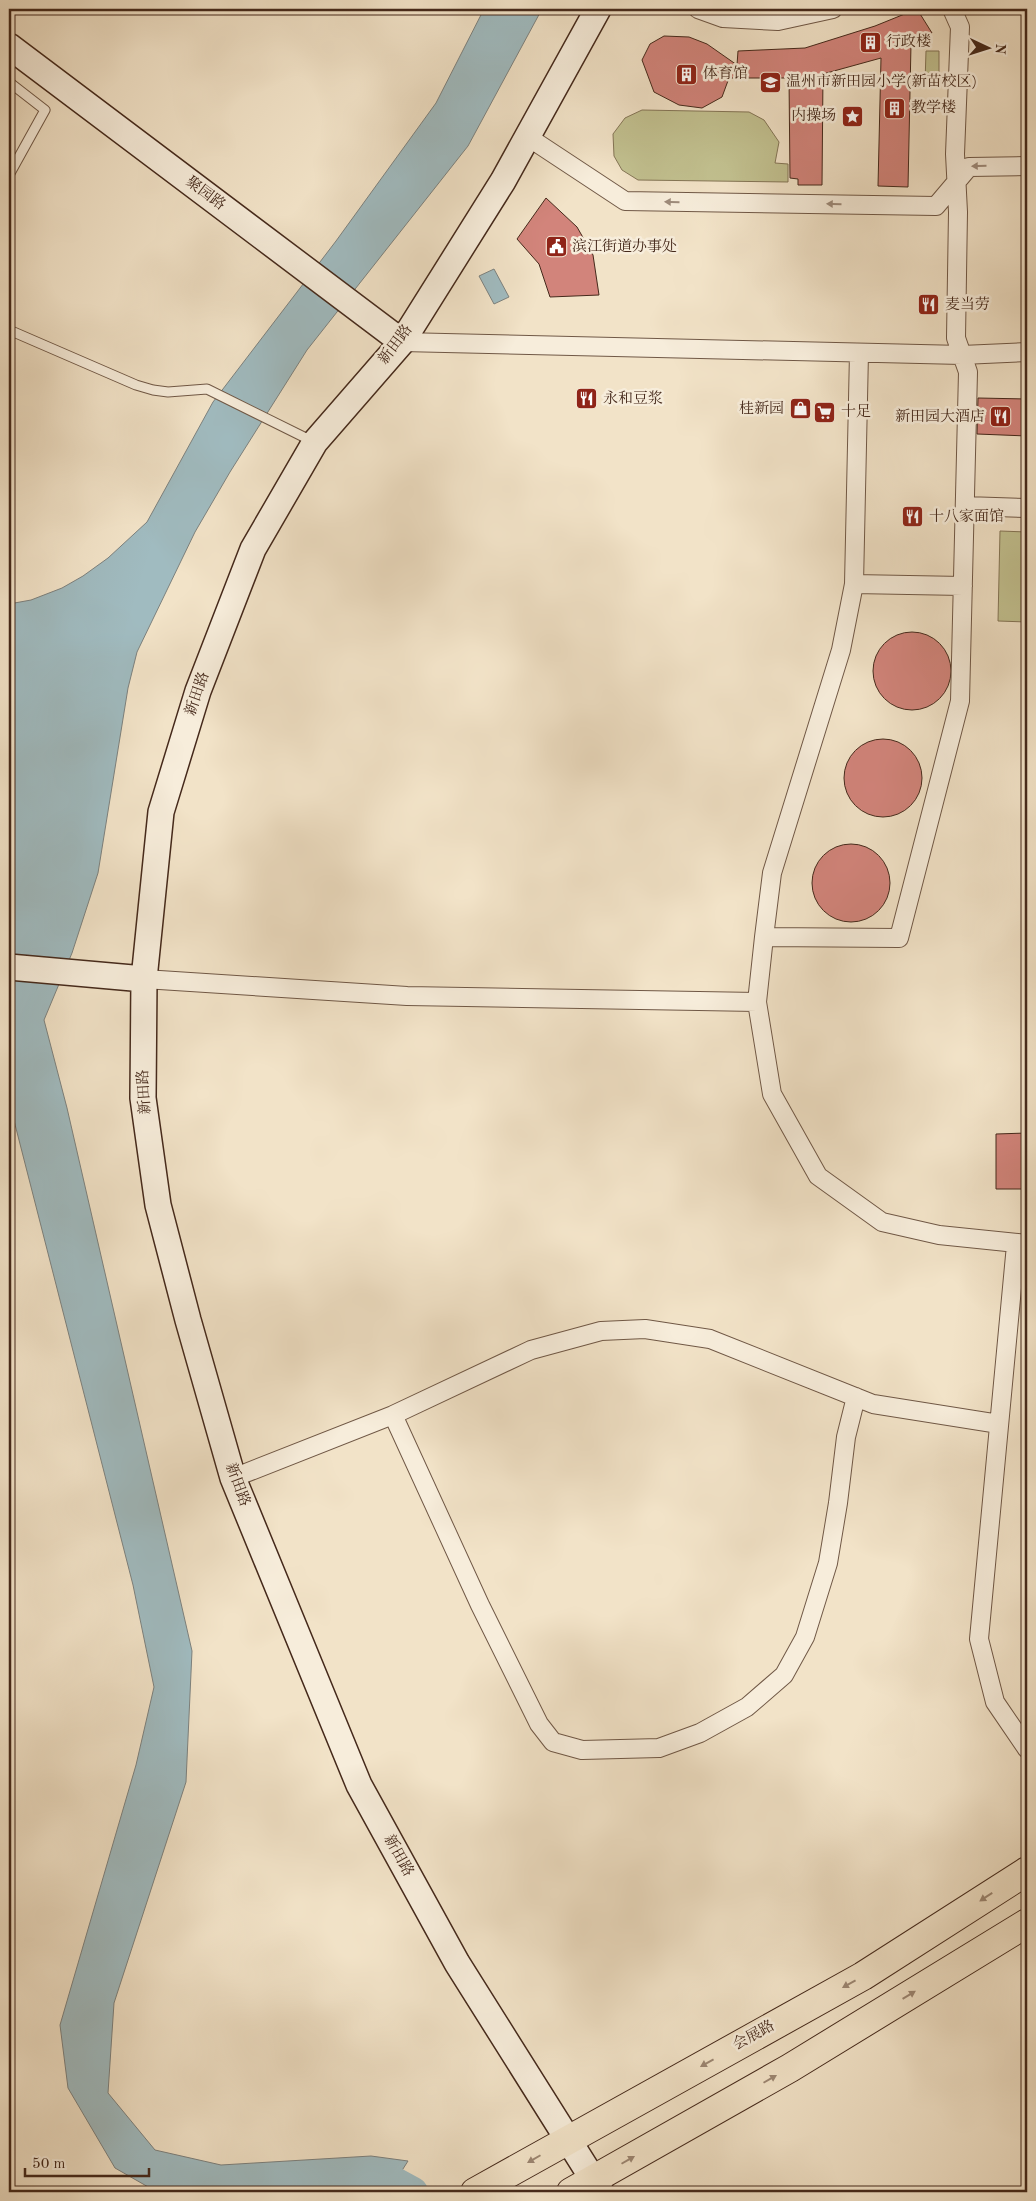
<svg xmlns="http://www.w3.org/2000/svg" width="1036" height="2201" font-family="'Old Standard TT','Noto Serif SC',serif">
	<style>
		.green { fill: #c2c190; stroke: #847556 }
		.water { fill: #a0bbc0; stroke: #7c817e }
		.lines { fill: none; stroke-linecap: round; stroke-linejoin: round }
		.river { stroke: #a0bbc0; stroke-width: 30 }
		.building { fill: #d2847b; stroke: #45291b }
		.lane-casing { stroke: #705846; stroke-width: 11 }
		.street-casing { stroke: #705846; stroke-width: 20 }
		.secondary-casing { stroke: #45291b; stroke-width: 28 }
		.primary-casing { stroke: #45291b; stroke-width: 30 }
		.lane { stroke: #f7eddb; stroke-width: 9 }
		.street { stroke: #f7eddb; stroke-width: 18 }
		.secondary { stroke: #f7eddb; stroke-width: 25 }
		.primary { stroke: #f2e3c8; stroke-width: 28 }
		.oneway { fill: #9e8b7b }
		.oneway2 { fill: #9c8672 }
		.labels { text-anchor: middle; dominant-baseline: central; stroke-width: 5; stroke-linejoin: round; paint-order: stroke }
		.poi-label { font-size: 15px; fill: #45291b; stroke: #f7eddb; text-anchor: start }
		.street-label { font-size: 15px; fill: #45291b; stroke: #f7eddb }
	</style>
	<rect width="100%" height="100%" fill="#f2e3c8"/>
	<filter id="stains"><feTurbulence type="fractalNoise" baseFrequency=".004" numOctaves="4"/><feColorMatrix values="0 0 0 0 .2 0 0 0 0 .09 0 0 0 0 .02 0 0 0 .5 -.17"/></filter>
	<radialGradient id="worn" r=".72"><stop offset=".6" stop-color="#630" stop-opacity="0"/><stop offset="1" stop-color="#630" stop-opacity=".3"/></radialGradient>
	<path class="green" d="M 926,51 L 939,51 L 939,83 L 925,83 Z
		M 642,110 L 749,112 L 764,120 L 779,142 L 775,163 L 788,164 L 788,182 L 638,180 L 622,170 L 614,156 L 613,134 L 625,118 Z
		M 1000,531 L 1027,532 L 1027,622 L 998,621 Z"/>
	<path class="water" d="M 484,9 L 542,9 L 468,146 L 307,350 L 230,472 L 195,532 L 137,652 L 128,688 L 98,873 L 72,953 L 44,1020 L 67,1108 L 192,1651 L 186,1782 L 114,2003 L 108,2093 L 155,2150 L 221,2165 L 371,2156 L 408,2161 L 389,2191 L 157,2192 L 115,2168 L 68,2088 L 60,2025 L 136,1765 L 154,1687 L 133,1585 L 9,1101 L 9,604 L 31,600 L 62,588 L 83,576 L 108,558 L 147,522 L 213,402 L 336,241 L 436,103 Z
		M 494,269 L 509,297 L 494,304 L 479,276 Z"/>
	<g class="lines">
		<path class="river" d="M 358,2175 L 380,2174 L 413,2192"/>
	</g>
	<path class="building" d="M 917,9 L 932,33 L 911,44 L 908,187 L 878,186 L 881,58 L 823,74 L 822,185 L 798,185 L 798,179 L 790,178 L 789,78 L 729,78 L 722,97 L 702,108 L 679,105 L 654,92 L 642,60 L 650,44 L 664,36 L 689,37 L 707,44 L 737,65 L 738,51 L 805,48 L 875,26 Z
		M 546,198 L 577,227 L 593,255 L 599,295 L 550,297 L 539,264 L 517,239 Z
		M 978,398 L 1027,399 L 1027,436 L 977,434 Z
		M873 671a39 39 0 1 1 78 0a39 39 0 1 1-78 0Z
		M844 778a39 39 0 1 1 78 0a39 39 0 1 1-78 0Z
		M812 883a39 39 0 1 1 78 0a39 39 0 1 1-78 0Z
		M 1027,1133 L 1027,1189 L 996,1189 L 996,1134 Z"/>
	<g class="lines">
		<defs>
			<path id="lane" d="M 9,82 L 45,110 L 9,175
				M 9,330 L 136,385 L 153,390 L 168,392 L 207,389 L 314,442"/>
			<path id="street" d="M 698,9 L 723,18 L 778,21 L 833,9
				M 528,137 L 625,201 L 936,206 L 969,167 L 1027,166
				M 402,342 L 962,355 L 1027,352
				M 859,353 L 854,584 L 841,650 L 772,873 L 764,937 L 757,1002 L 772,1094 L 818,1176 L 882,1222 L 939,1235 L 1027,1244
				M 965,506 L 1027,508
				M 854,584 L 963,586
				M 764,937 L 899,938 L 960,701 L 968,372 L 956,338 L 958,212 L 955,154 L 960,27 L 952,9
				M 144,979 L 407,996 L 757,1002
				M 1016,1245 L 979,1639 L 995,1702 L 1027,1749
				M 393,1415 L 480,1605 L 539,1724 L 553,1742 L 582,1750 L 659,1748 L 700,1733 L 747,1707 L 784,1675 L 805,1637 L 828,1563 L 838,1503 L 846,1437 L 856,1397
				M 233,1478 L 393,1415 L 531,1350 L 601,1331 L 645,1329 L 710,1339 L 873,1404 L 999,1424"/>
			<path id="secondary" d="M 598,9 L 503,181 L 402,342 L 315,442 L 253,549 L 198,691 L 161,812 L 144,979 L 143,1098 L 158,1205 L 188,1320 L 233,1478 L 359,1785 L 457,1963 L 601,2192
				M 9,46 L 402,342
				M 9,967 L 144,979"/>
			<path id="primary" d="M 475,2192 L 863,1976 L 1027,1871
				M 571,2192 L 790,2068 L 1027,1923"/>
		</defs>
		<use href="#lane" class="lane-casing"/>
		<use href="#street" class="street-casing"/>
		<use href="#secondary" class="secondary-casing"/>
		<use href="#primary" class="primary-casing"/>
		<use href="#lane" class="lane"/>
		<use href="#street" class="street"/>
		<use href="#secondary" class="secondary"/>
		<use href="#primary" class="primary"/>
	</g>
	<defs><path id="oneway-solid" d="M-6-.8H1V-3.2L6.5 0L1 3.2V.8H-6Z" transform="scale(1.25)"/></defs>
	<g class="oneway">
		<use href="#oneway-solid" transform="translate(979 166) rotate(179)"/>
		<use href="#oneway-solid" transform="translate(672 202) rotate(-179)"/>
		<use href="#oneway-solid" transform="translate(834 204) rotate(-179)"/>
	</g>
	<g class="oneway2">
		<use href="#oneway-solid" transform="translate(986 1897) rotate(147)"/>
		<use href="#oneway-solid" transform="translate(849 1984) rotate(151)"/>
		<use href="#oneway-solid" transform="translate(909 1995) rotate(-31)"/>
		<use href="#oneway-solid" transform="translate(707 2063) rotate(151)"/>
		<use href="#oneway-solid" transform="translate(770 2079) rotate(-30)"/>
		<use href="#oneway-solid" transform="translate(534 2159) rotate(150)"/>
		<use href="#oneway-solid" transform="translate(628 2160) rotate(-30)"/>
	</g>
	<defs>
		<symbol id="building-square" viewBox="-11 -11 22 22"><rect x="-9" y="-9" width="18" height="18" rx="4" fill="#8f2418" stroke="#f7eddb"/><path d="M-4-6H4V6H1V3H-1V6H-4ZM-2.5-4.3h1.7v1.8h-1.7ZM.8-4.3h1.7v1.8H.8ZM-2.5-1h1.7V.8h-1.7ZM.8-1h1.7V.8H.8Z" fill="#fff"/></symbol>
		<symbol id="school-square" viewBox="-11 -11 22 22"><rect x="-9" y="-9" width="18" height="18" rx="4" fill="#8f2418" stroke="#f7eddb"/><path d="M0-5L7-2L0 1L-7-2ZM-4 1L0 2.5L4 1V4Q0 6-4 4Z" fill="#fff"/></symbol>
		<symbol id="sight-square" viewBox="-11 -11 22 22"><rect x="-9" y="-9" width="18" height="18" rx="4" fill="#8f2418" stroke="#f7eddb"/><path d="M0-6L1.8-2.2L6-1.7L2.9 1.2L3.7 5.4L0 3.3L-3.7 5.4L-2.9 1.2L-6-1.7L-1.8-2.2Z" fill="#fff"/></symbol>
		<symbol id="civic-square" viewBox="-11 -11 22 22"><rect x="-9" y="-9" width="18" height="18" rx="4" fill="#8f2418" stroke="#f7eddb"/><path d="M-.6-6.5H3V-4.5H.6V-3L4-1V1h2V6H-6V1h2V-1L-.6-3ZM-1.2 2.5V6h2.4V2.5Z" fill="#fff"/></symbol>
		<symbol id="restaurant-square" viewBox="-11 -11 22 22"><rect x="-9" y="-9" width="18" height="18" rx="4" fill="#8f2418" stroke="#f7eddb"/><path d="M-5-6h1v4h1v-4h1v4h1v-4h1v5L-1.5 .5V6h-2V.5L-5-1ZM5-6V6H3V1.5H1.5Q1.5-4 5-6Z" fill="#fff"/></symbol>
		<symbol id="shop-square" viewBox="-11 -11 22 22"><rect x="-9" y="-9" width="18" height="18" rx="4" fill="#8f2418" stroke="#f7eddb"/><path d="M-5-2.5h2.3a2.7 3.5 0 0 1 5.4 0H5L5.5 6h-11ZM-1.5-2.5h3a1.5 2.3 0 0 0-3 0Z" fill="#fff"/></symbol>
		<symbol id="supermarket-square" viewBox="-11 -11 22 22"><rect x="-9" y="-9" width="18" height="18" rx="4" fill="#8f2418" stroke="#f7eddb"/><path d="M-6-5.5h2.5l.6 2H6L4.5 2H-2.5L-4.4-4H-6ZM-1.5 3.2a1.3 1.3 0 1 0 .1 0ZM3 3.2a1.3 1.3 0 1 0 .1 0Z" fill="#fff"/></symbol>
	</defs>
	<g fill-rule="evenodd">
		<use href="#building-square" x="858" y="30" width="25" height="25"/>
		<use href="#building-square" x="674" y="62" width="25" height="25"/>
		<use href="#school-square" x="758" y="70" width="25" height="25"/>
		<use href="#building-square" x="882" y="96" width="25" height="25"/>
		<use href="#sight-square" x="840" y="104" width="25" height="25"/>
		<use href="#civic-square" x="544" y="234" width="25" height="25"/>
		<use href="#restaurant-square" x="916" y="292" width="25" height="25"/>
		<use href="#restaurant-square" x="574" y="386" width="25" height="25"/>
		<use href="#shop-square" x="788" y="396" width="25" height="25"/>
		<use href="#supermarket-square" x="812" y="400" width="25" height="25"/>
		<use href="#restaurant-square" x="988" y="404" width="25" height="25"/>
		<use href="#restaurant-square" x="900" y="504" width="25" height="25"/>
	</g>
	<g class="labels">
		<g class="poi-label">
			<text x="886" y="42">行政楼</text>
			<text x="703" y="74">体育馆</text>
			<text x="786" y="82">温州市新田园小学(新苗校区)</text>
			<text x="911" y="108">教学楼</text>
			<text x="836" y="116" text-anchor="end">内操场</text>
			<text x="572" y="247">滨江街道办事处</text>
			<text x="945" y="305">麦当劳</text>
			<text x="603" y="399">永和豆浆</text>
			<text x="784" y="409" text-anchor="end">桂新园</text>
			<text x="841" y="412">十足</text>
			<text x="985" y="417" text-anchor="end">新田园大酒店</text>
			<text x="929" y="517">十八家面馆</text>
		</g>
		<g class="street-label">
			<text transform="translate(205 194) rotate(37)">聚园路</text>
			<text transform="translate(396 345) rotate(-53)">新田路</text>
			<text transform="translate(198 694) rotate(-71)">新田路</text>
			<text transform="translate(145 1092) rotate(-93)">新田路</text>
			<text transform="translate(237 1485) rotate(70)">新田路</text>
			<text transform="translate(398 1856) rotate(61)">新田路</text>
			<text transform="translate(754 2036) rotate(-29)">会展路</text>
		</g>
	</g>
	<rect width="1036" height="2201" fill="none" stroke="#f2e3c8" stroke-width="30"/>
	<rect x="10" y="10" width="1016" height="2181" fill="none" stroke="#45291b" stroke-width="2.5"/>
	<rect x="15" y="15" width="1006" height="2171" fill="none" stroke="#45291b"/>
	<g transform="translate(988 48) rotate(94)" stroke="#f7eddb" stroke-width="4" paint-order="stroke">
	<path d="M0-4L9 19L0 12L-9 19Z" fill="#45291b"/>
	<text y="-8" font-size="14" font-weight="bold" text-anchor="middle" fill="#45291b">N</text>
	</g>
	<path d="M25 2168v8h124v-8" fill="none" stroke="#45291b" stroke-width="2.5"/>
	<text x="32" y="2168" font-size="15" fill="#45291b" stroke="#f7eddb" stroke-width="4" paint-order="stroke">50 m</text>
	<rect width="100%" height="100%" filter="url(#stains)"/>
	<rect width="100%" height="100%" fill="url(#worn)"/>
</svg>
